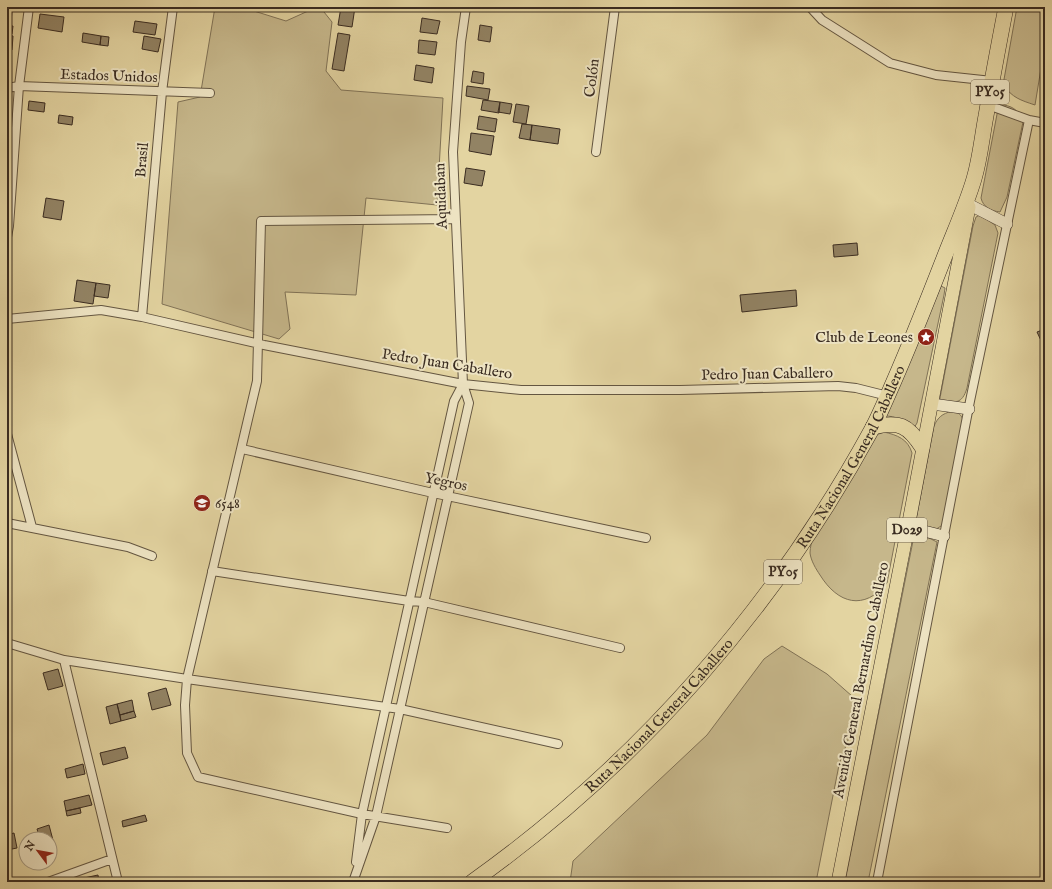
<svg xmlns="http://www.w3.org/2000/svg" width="1052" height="889" font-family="'IM FELL English',serif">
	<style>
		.green { fill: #c6b78b; stroke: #807256 }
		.building { fill: #928364; stroke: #3a2c21 }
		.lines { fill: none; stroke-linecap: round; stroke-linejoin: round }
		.street-casing { stroke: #645641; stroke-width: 10 }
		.secondary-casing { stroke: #3a2c21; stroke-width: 12 }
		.primary-casing { stroke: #3a2c21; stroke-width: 14 }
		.highway-casing { stroke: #3a2c21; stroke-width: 16 }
		.street { stroke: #ede3c2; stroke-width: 8 }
		.secondary { stroke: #ede3c2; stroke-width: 11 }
		.primary { stroke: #e3d4a1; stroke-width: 13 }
		.highway { stroke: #e3d4a1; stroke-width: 15 }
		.labels { text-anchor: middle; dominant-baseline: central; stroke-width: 4; stroke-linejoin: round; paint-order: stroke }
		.shield { fill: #ede3c2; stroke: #706351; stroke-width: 1 }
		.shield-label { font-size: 14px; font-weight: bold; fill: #3a2c21 }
		.street-label { font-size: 15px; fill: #3a2c21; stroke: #ede3c2 }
		.poi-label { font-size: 15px; fill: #3a2c21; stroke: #ede3c2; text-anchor: end }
	</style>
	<rect width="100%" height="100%" fill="#e3d4a1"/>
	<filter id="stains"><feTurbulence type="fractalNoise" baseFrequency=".005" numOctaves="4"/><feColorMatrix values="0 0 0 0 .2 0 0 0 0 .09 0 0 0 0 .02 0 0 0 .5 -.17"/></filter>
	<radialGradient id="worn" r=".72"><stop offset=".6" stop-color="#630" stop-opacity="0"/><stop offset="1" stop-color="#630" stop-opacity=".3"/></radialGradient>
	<path class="green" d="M 215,7 L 251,7 L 254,11 L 286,21 L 317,7 L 320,7 L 332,22 L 326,71 L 341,90 L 443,98 L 437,205 L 366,198 L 356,295 L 285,292 L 290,329 L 279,339 L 162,304 L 178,102 L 200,97 Z
		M 1017,7 L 1045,7 L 1045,44 L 1035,105 C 1020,100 1013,98 1003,85 Z
		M 1004,105 C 1015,107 1019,112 1023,122 L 1007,197 L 1000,212 C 991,211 983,207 981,198 L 998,109 Z
		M 980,215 L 995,225 L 998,233 L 967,388 C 962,405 955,402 940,402 L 940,398 L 973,226 L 976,217 Z
		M 941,286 L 945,288 L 944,295 L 917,423 L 914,428 C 904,420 897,416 884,416 Z
		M 952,411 C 958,412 961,414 963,420 L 944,524 L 935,530 L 922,526 L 916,520 L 934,426 C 938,417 942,414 952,411 Z
		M 884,432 C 897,435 908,439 912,453 L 887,583 C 864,611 838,604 820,575 C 816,569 811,561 810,553 C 810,547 812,541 813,535 L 876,435 Z
		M 914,536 L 929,538 L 937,542 L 868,882 L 845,882 Z
		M 782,646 L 827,674 L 861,704 L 839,765 L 816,882 L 570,882 L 573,861 L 707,735 L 764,659 Z"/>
	<path class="building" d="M 341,7 L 355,7 L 352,27 L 338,25 Z
		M 7,9 L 12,9 L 11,24 L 7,24 Z
		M 40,14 L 64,17 L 62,32 L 38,28 Z
		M 422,18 L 440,21 L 437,34 L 420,32 Z
		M 135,21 L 157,24 L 155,35 L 133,32 Z
		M 480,25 L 492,27 L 490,42 L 478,40 Z
		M 7,26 L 13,26 L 12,34 L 7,34 Z
		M 83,33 L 101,36 L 100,45 L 82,42 Z
		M 338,33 L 350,35 L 344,71 L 332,69 Z
		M 7,35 L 13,36 L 12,50 L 7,49 Z
		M 101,36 L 109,37 L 108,46 L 100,45 Z
		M 144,36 L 161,39 L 158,52 L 142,49 Z
		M 419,40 L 437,42 L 435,55 L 418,53 Z
		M 416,65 L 434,68 L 432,83 L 414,80 Z
		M 473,71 L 484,73 L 483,84 L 471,82 Z
		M 467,86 L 490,89 L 488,100 L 466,96 Z
		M 483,100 L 500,102 L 499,113 L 481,110 Z
		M 29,101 L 45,103 L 44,112 L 28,110 Z
		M 500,102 L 512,104 L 510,114 L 498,112 Z
		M 516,104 L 529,106 L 526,124 L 513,122 Z
		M 59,115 L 73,117 L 72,125 L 58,123 Z
		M 479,116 L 497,119 L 495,132 L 477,129 Z
		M 522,124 L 532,125 L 530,140 L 519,138 Z
		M 532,125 L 560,129 L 558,144 L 530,140 Z
		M 471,133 L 494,136 L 491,155 L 469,151 Z
		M 466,168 L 485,171 L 482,186 L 464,183 Z
		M 46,198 L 64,201 L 61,220 L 43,217 Z
		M 857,243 L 858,255 L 834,257 L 833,245 Z
		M 77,280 L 96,283 L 93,304 L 74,301 Z
		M 96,283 L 110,285 L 108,298 L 94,296 Z
		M 796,290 L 797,306 L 742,312 L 740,295 Z
		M 1045,329 L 1045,349 L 1037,332 Z
		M 58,669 L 63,686 L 48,690 L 43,673 Z
		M 166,688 L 171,705 L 152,710 L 148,693 Z
		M 132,700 L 134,711 L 120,715 L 117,704 Z
		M 117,704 L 121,721 L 110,724 L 106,707 Z
		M 134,711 L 136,717 L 121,721 L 120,715 Z
		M 125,747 L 128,758 L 103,765 L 100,753 Z
		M 83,764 L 85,774 L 67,778 L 65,769 Z
		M 89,795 L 92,805 L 66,811 L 64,801 Z
		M 80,808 L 81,813 L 67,816 L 66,811 Z
		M 145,815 L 147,821 L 123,827 L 122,821 Z
		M 49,825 L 54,844 L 50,845 L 50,839 L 40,839 L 37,829 Z
		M 14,833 L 17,848 L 7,850 L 7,835 Z
		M 98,875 L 99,882 L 85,882 L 84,878 Z"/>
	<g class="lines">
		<defs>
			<path id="street" d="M 810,7 L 822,20 L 890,63 L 936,75 L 992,81
				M 7,88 L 19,86 L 210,93
				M 988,105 L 1029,120 L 1045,123
				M 596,152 L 615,7
				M 7,237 L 9,226 L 19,86 L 29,7
				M 142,317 L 162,92 L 173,7
				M 7,319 L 101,310 L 142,317 L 264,345 L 463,384 L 521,390 L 680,390 L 838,386 L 856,388 L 888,396
				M 7,434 L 32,527
				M 242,449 L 433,493 L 646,538
				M 7,523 L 128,547 L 152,556
				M 212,571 L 409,601 L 424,602 L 620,648
				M 7,643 L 64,660 L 187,679 L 400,709 L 558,744
				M 64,660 L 118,882
				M 447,828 L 362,814 L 198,777 L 187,753 L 185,705 L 187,679 L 257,381 L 261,221 L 455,219
				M 356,862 L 362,814 L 454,401 L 463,384
				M 48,882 L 112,859
				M 353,882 L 376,816 L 469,403 L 463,384 L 453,152 L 461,42 L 466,7
				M 877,882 L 970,401 L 1029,120"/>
			<path id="secondary" d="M 970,205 L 1007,224
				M 932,404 L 969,409
				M 908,527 L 944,536"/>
			<path id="primary" d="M 838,882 L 908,527 L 969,207"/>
			<g id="highway">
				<path d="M 873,427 C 899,421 908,425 922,447"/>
				<path id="s1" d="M 472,882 C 638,764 775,607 872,429 C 880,414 887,397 894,381 C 912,340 928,299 944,258 C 954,232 966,206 974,179 C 980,159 982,137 986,116 C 992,80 999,43 1006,7"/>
			</g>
		</defs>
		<use href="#street" class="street-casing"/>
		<use href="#secondary" class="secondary-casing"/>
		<use href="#primary" class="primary-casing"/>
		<use href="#highway" class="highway-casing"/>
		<use href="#street" class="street"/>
		<use href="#secondary" class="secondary"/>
		<use href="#primary" class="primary"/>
		<use href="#highway" class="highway"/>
	</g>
	<defs>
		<symbol id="sight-disc" viewBox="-11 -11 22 22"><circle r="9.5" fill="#8f2418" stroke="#ede3c2"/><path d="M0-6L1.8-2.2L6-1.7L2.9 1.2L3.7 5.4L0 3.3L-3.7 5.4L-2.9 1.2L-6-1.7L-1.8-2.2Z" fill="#fff"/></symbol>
		<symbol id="school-disc" viewBox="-11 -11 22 22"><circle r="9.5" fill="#8f2418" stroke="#ede3c2"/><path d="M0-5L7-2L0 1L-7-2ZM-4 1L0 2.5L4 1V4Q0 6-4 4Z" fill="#fff"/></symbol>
	</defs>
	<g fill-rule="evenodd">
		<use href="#sight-disc" x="916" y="327" width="20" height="20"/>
		<use href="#school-disc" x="192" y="493" width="20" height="20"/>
	</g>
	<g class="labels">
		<g class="shield">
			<rect x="971" y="80" width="38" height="24" rx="3"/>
			<rect x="887" y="518" width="40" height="24" rx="3"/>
			<rect x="764" y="560" width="38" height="24" rx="3"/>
		</g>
		<g class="shield-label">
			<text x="990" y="92">PY05</text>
			<text x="907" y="530">D029</text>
			<text x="783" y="572">PY05</text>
		</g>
		<g class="street-label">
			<text transform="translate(109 76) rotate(2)">Estados Unidos</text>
			<text transform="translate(592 78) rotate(-83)">Colón</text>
			<text transform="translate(142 160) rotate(-85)">Brasil</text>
			<text transform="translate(441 196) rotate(-92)">Aquidaban</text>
			<text transform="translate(447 364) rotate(9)">Pedro Juan Caballero</text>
			<text transform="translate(767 374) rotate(-1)">Pedro Juan Caballero</text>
			<text stroke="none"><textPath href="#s1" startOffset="575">Ruta Nacional General Caballero</textPath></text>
			<text transform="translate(446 482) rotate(12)">Yegros</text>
			<text transform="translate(861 680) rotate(-79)">Avenida General Bernardino Caballero</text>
			<text stroke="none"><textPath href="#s1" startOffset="251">Ruta Nacional General Caballero</textPath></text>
		</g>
		<g class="poi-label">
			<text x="913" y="337">Club de Leones</text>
			<text x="215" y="503" text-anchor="start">6548</text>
		</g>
	</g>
	<rect width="1052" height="889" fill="none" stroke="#e3d4a1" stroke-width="24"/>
	<rect x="8" y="8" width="1036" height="873" fill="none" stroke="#3a2c21" stroke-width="2"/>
	<rect x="12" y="12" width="1028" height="865" fill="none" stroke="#3a2c21"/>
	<g transform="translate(38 851) rotate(302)"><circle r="19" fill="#ede3c2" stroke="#a59a82"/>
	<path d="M0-3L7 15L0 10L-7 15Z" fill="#8f2418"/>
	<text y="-6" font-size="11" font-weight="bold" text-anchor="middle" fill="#3a2c21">N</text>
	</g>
	<rect width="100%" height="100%" filter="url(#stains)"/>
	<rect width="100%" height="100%" fill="url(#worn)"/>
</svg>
